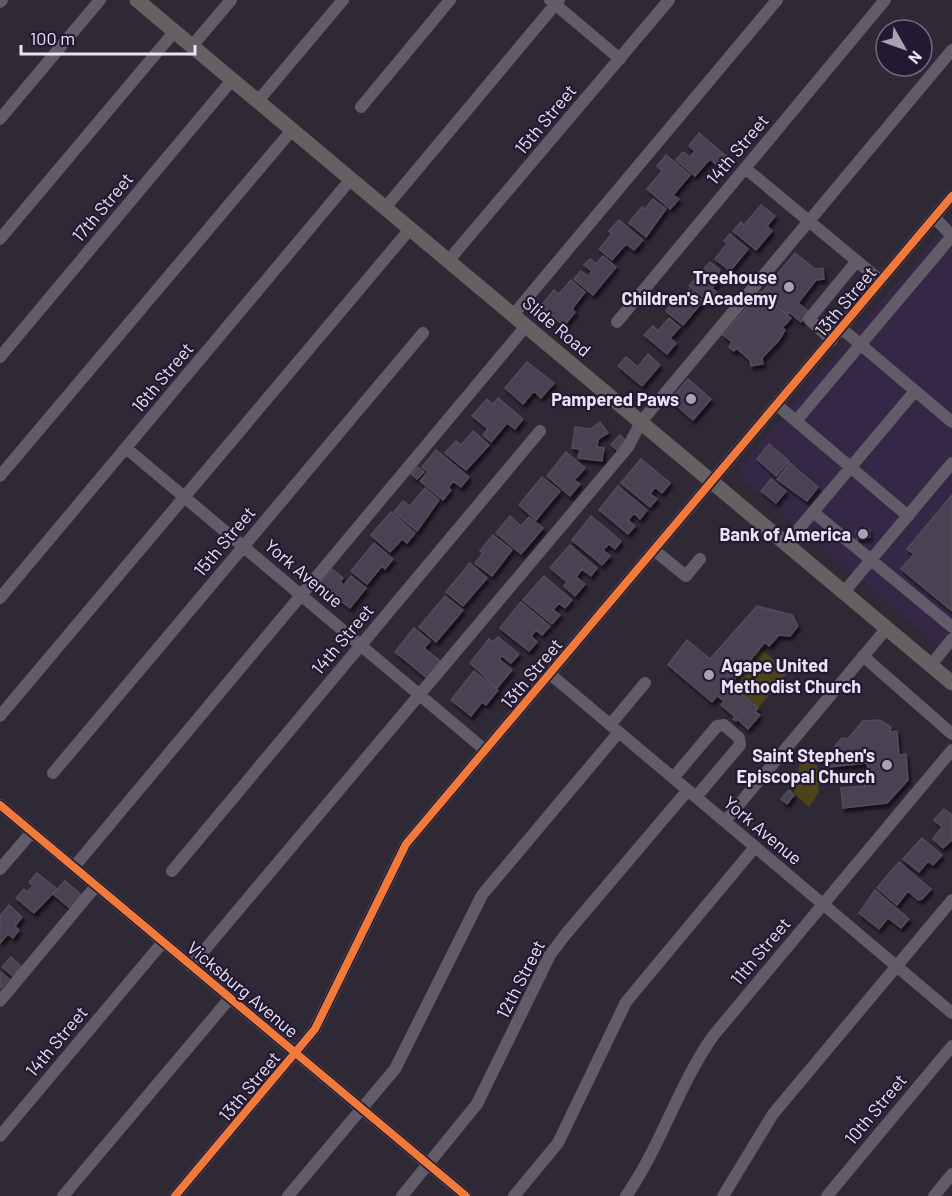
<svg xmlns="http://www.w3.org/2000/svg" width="952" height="1196" font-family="Barlow,sans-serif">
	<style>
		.built { fill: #352846 }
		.green { fill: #4c4319 }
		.building { fill: #4a4252; stroke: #524d58; stroke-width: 1.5; filter: url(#shadow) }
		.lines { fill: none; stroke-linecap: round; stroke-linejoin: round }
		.minor { stroke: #615c67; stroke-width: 12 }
		.major { stroke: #656062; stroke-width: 15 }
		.cycleway-casing { stroke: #241932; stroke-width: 11 }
		.cycleway { stroke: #f17a3a; stroke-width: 8 }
		.poi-dot { fill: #a9a2b2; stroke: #241932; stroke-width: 2 }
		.labels { text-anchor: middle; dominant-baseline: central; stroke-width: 4.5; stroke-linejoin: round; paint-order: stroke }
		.street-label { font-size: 18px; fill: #eae3f4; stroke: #241932 }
		.poi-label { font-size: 18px; font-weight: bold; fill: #eae3f4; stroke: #241932; text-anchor: end }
	</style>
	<defs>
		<filter id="shadow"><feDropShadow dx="2.5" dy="4" stdDeviation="1.5" flood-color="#0009"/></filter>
	</defs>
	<rect width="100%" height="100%" fill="#2f2936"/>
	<path class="built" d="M 952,218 L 952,629 L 938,646 L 745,482 L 741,471 L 741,466 Z"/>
	<path class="green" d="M 760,648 L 788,672 L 758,708 L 730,685 Z
		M 800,761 L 817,765 L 819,792 L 809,807 L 794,794 Z"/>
	<path class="building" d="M 699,133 L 726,156 L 718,166 L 710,159 L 695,176 L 676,160 L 683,152 L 690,157 L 695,151 L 689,146 Z
		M 666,155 L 690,175 L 673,195 L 679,199 L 670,209 L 647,189 L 662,171 L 657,166 Z
		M 653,199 L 666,209 L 646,237 L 629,223 L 642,207 L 645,209 Z
		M 761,205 L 775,216 L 767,226 L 772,231 L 756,250 L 733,231 L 741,222 L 744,225 Z
		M 619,220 L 643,240 L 634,250 L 626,244 L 612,260 L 599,249 L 612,234 L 609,231 Z
		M 730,234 L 748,249 L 730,271 L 715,259 L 727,244 L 724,241 Z
		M 795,253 L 815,269 L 823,268 L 824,279 L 816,280 L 798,303 L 809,312 L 801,322 L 789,312 L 787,315 L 761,294 Z
		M 603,256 L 616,267 L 593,295 L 574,279 L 581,271 L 588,276 L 592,271 L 584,265 L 590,259 L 596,264 Z
		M 710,262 L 720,270 L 715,280 L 718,282 L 712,288 L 718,294 L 710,303 L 689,286 Z
		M 571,280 L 585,292 L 572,309 L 575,312 L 564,326 L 541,306 L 554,290 L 559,294 Z
		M 689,289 L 703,301 L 683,325 L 666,311 L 674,300 L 677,302 Z
		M 760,292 L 791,318 L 782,328 L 785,330 L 779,340 L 762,358 L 763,364 L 751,366 L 750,360 L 736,348 L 734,351 L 729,347 L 732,342 L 723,335 Z
		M 669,318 L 680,327 L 670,338 L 676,343 L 667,354 L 644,335 L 653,326 L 658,331 Z
		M 648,354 L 660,365 L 642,386 L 618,366 L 626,357 L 638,367 Z
		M 527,362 L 554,383 L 541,398 L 534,391 L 523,404 L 505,388 Z
		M 688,379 L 711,399 L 693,420 L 670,400 Z
		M 498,398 L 523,419 L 515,429 L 507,423 L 491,442 L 483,435 L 488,429 L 472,416 L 487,399 L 493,404 Z
		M 600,422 L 608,433 L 598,439 L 597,447 L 604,448 L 602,461 L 578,458 L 580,449 L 572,448 L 575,427 L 591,429 Z
		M 473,431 L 489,445 L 466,470 L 445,453 L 456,441 L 461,445 Z
		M 620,435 L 625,440 L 617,450 L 611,445 Z
		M 769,444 L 789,461 L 776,476 L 757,459 Z
		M 436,450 L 469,477 L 461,487 L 453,481 L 448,488 L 451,490 L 443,500 L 420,481 L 428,472 L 422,467 Z
		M 566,452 L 585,468 L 574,480 L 580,484 L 570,496 L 547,476 Z
		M 641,459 L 670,483 L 662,493 L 655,487 L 650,494 L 657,499 L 650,507 L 621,483 Z
		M 790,463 L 818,487 L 807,501 L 777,479 Z
		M 418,467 L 424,472 L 417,479 L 411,474 Z
		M 542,477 L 560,491 L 536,520 L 519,505 Z
		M 771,479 L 786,491 L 776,503 L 761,491 Z
		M 618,486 L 647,510 L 640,519 L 634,513 L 628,520 L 635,526 L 628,534 L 599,510 Z
		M 425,488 L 439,500 L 417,531 L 394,512 L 403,501 L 410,506 Z
		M 952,495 L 952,611 L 901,569 L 914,554 L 907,549 Z
		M 391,512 L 415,533 L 407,543 L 402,539 L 390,552 L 371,535 Z
		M 510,516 L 521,526 L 529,517 L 543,528 L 521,554 L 496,533 Z
		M 591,516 L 621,541 L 615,549 L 609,544 L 603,550 L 610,556 L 602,565 L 572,540 Z
		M 869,530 L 870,537 L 857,539 L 856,531 Z
		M 493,535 L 512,550 L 492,576 L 475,563 L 483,553 L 480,551 Z
		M 374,543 L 393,559 L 385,569 L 382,566 L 367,584 L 351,571 Z
		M 570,545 L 597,568 L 591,576 L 582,569 L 576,577 L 585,584 L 575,596 L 564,586 L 567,582 L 550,568 Z
		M 470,563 L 487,578 L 463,606 L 446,592 Z
		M 332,569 L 343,578 L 340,582 L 344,585 L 351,576 L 366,588 L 350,608 L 319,584 Z
		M 544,576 L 572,600 L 565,608 L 559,603 L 553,610 L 560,615 L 552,624 L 523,600 Z
		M 445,596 L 463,610 L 436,642 L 419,627 Z
		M 521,602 L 550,626 L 542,635 L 536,630 L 531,636 L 537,642 L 529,651 L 500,628 Z
		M 757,606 L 792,615 L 798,626 L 790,636 L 779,635 L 769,646 L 765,642 L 728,687 L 732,690 L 734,688 L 758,708 L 755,712 L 760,715 L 748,729 L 737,719 L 736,721 L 733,719 L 735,717 L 721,705 L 724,701 L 717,696 L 712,702 L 668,665 L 687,640 L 710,659 Z
		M 414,628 L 430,641 L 424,648 L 440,661 L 427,678 L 395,652 Z
		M 498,637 L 519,654 L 511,663 L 502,656 L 499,659 L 512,670 L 497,688 L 470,663 L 489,639 L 493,642 Z
		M 474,671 L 498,690 L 486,705 L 482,702 L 471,716 L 451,700 Z
		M 880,720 L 891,727 L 890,732 L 897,731 L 899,755 L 906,754 L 908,780 L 887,803 L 843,808 L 841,788 L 865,786 L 864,782 L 869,782 L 867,763 L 830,767 L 829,754 L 835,755 L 835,746 L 842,738 L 848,739 L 863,721 Z
		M 789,790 L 794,795 L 787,804 L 781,799 Z
		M 944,809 L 952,815 L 952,840 L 943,848 L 933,839 L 942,827 L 934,820 Z
		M 922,838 L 942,855 L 933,865 L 928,861 L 919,872 L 903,859 Z
		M 899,862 L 931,889 L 922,899 L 918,900 L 908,891 L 897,905 L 877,888 Z
		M 37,873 L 57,889 L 34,913 L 16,898 L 24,889 L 27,892 L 33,886 L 29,882 Z
		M 65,881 L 82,895 L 71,909 L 53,894 Z
		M 875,890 L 909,919 L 901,928 L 888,918 L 879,929 L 859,913 Z
		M 9,905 L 22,917 L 15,926 L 19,930 L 13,938 L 8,934 L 0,943 L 0,916 Z
		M 11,957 L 22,967 L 14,977 L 2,967 Z
		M 1,972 L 9,979 L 1,988 L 0,974 Z"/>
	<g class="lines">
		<path class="minor" d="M 550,0 L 620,59
			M 0,2 L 2,0
			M 192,46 L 231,0
			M 258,101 L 343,0
			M 361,107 L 450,0
			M 0,119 L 100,0
			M 745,168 L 881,281
			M 385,208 L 559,0
			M 934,217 L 952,236
			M 0,239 L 175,31
			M 448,261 L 669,0
			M 513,315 L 777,0
			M 617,322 L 885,0
			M 841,328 L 952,422
			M 832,340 L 809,319 L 856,262
			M 0,357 L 232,80
			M 777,405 L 796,421
			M 126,448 L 485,750
			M 0,476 L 292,130
			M 813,512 L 952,627
			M 908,516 L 796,421 L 952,236
			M 786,544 L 915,391
			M 654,550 L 686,576 L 700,559
			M 844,592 L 952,463
			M 0,598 L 351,179
			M 863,656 L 952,734
			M 931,665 L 952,639
			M 550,674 L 952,1013
			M 0,716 L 410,229
			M 610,725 L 645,683
			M 53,773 L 423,333
			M 673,778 L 717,726 L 724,725 L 739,738 L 740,745 L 696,797
			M 0,805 L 466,1196
			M 725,821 L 887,628
			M 74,867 L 526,326
			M 0,869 L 32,832
			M 172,871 L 540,431
			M 191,966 L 628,447 L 641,422 L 952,50
			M 0,1001 L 96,886
			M 0,1136 L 163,942
			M 63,1196 L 230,998
			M 175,1196 L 315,1029 L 406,844 L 952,196
			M 288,1196 L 395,1069 L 482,895 L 619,732
			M 402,1196 L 477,1104 L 550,955 L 565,935 L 688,790
			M 514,1196 L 558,1143 L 626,1002 L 755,847
			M 626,1196 C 661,1146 678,1086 713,1036 L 952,750
			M 723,1196 L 773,1114 L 952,900
			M 827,1196 L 952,1046
			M 934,1196 L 952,1174"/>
		<path class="major" d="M 137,0 L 952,683"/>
		<defs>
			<path id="cycleway" d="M 0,805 L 466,1196
				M 175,1196 L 315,1029 L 406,844 L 952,196"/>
		</defs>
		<use href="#cycleway" class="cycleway-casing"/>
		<use href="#cycleway" class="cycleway"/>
	</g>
	<g class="poi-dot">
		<circle cx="789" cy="287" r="6"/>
		<circle cx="691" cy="399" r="6"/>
		<circle cx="863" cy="534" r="6"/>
		<circle cx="709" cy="675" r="6"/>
		<circle cx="887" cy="765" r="6"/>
	</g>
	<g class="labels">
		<g class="street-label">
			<text transform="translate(545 119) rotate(-50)">15th Street</text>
			<text transform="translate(737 149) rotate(-50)">14th Street</text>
			<text transform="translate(102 207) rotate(-50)">17th Street</text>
			<text transform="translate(845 301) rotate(-50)">13th Street</text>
			<text transform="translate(557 326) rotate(40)">Slide Road</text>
			<text transform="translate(162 377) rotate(-50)">16th Street</text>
			<text transform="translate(224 541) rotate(-50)">15th Street</text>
			<text transform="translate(304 573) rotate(40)">York Avenue</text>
			<text transform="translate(342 639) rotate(-50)">14th Street</text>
			<text transform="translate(531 673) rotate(-50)">13th Street</text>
			<text transform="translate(763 830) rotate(40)">York Avenue</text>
			<text transform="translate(760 951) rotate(-50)">11th Street</text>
			<text transform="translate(520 979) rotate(-63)">12th Street</text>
			<text transform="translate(243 989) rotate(40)">Vicksburg Avenue</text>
			<text transform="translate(56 1041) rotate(-50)">14th Street</text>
			<text transform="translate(249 1086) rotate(-50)">13th Street</text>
			<text transform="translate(875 1109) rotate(-50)">10th Street</text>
		</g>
		<g class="poi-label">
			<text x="777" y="277">Treehouse<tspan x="777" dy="21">Children's Academy</tspan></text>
			<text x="679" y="399">Pampered Paws</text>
			<text x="851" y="534">Bank of America</text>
			<text x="721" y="665" text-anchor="start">Agape United<tspan x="721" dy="21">Methodist Church</tspan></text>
			<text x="875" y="755">Saint Stephen's<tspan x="875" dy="21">Episcopal Church</tspan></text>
		</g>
	</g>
	<g transform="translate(904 48) rotate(130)"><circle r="28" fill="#241932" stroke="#736a80" stroke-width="1.5"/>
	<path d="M0-4.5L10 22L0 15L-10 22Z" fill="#a9a2b2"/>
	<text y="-9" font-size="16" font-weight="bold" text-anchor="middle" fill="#eae3f4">N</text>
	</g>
	<path d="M21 45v9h174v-9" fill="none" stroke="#eae3f4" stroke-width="3"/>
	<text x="30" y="45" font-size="18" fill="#eae3f4" stroke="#241932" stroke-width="4.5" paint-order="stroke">100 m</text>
</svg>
